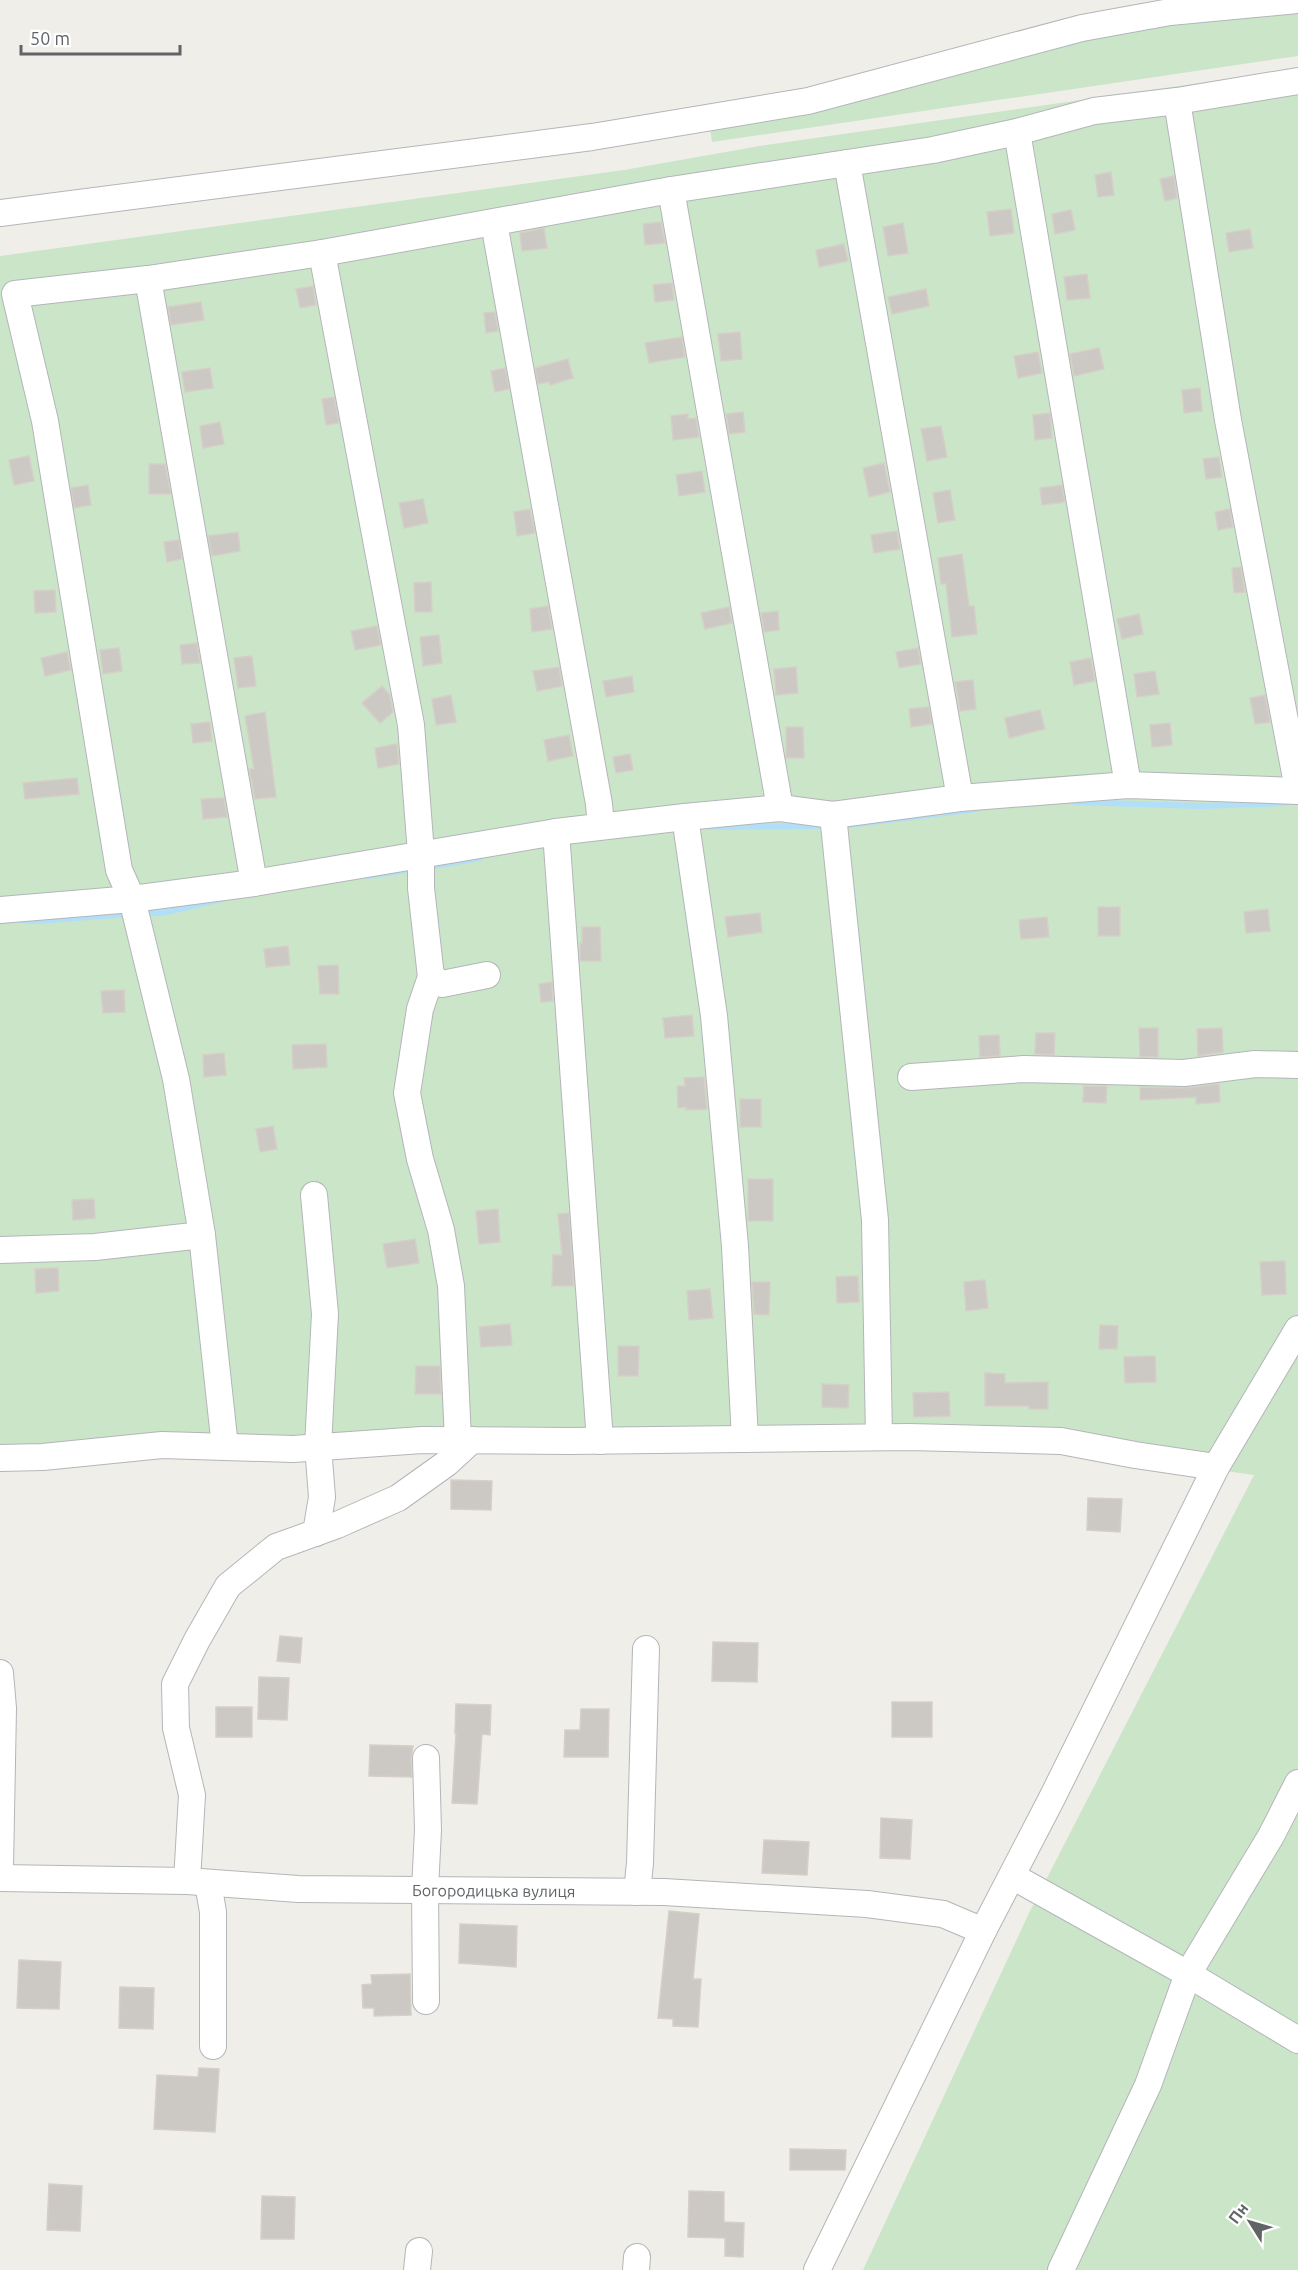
<svg xmlns="http://www.w3.org/2000/svg" width="1298" height="2270" font-family="Ubuntu,sans-serif">
	<style>
		.green { fill: #cbe5c8 }
		.lines { fill: none; stroke-linecap: round; stroke-linejoin: round }
		.stream { stroke: #b1dff8; stroke-width: 6 }
		.building { fill: #ccc9c5; stroke: #d5cfc7; stroke-width: 1.5 }
		.minor-casing { stroke: #b3b6b9; stroke-width: 28 }
		.minor { stroke: #fff; stroke-width: 26 }
		.labels { text-anchor: middle; dominant-baseline: central; stroke-width: 5; stroke-linejoin: round; paint-order: stroke }
		.street-label { font-size: 16px; fill: #606467; stroke: #fff }
	</style>
	<rect width="100%" height="100%" fill="#f0eee9"/>
	<path class="green" d="M 1298,4 L 1298,56 L 712,142 L 709,121 L 1093,29 Z
		M 1298,69 L 1298,2270 L 863,2270 L 1029,1913 L 1254,1475 L 1056,1447 L 0,1456 L 0,256 L 624,170 L 766,145 Z"/>
	<g class="lines">
		<path class="stream" d="M 1074,802 L 1200,806 L 1285,803
			M 841,826 L 977,809
			M 709,827 L 828,826
			M 428,867 L 480,858
			M 368,876 L 415,869
			M 141,913 L 162,913 L 222,899
			M 19,920 L 37,921 L 128,914"/>
	</g>
	<path class="building" d="M 1111,172 L 1114,195 L 1098,197 L 1095,175 Z
		M 1174,176 L 1177,198 L 1165,201 L 1160,179 Z
		M 1011,209 L 1014,233 L 990,236 L 987,212 Z
		M 1071,210 L 1075,230 L 1055,234 L 1052,214 Z
		M 661,222 L 665,243 L 645,245 L 643,224 Z
		M 903,223 L 908,253 L 888,256 L 883,227 Z
		M 544,228 L 547,248 L 522,251 L 520,233 Z
		M 1250,229 L 1253,248 L 1229,252 L 1226,233 Z
		M 844,244 L 848,261 L 819,267 L 816,250 Z
		M 1087,274 L 1090,298 L 1067,300 L 1064,277 Z
		M 672,283 L 674,300 L 655,302 L 653,285 Z
		M 313,286 L 316,305 L 300,308 L 296,289 Z
		M 926,289 L 929,306 L 892,314 L 888,297 Z
		M 201,302 L 204,320 L 171,325 L 168,307 Z
		M 495,312 L 498,331 L 486,333 L 484,313 Z
		M 740,332 L 742,359 L 721,361 L 718,334 Z
		M 682,337 L 685,357 L 649,363 L 645,343 Z
		M 1099,348 L 1104,369 L 1074,376 L 1070,354 Z
		M 1038,352 L 1042,373 L 1018,378 L 1014,356 Z
		M 568,359 L 573,378 L 550,385 L 549,382 L 538,384 L 535,368 Z
		M 210,368 L 213,388 L 185,392 L 182,372 Z
		M 505,368 L 509,389 L 495,392 L 491,371 Z
		M 1200,388 L 1202,411 L 1184,413 L 1182,390 Z
		M 334,397 L 339,423 L 326,425 L 322,399 Z
		M 743,412 L 745,432 L 729,434 L 726,414 Z
		M 1050,413 L 1052,438 L 1035,440 L 1033,415 Z
		M 688,414 L 688,419 L 696,418 L 699,437 L 673,440 L 671,416 Z
		M 220,422 L 224,444 L 203,448 L 200,426 Z
		M 941,426 L 947,457 L 927,461 L 921,429 Z
		M 29,456 L 34,481 L 14,485 L 9,460 Z
		M 1219,457 L 1222,477 L 1206,479 L 1203,459 Z
		M 884,463 L 890,492 L 869,497 L 863,468 Z
		M 149,464 L 165,464 L 171,494 L 149,494 Z
		M 702,471 L 705,492 L 679,496 L 676,475 Z
		M 88,485 L 91,505 L 74,508 L 71,488 Z
		M 1062,485 L 1065,502 L 1042,505 L 1040,488 Z
		M 950,490 L 955,520 L 938,523 L 933,493 Z
		M 423,499 L 428,523 L 404,528 L 399,503 Z
		M 530,509 L 535,533 L 517,536 L 514,512 Z
		M 1230,509 L 1233,527 L 1218,530 L 1215,512 Z
		M 897,531 L 900,549 L 874,553 L 871,535 Z
		M 238,532 L 240,551 L 212,556 L 208,536 Z
		M 179,540 L 182,559 L 167,562 L 164,542 Z
		M 962,554 L 969,606 L 974,606 L 977,634 L 952,637 L 946,584 L 941,584 L 938,558 Z
		M 1241,567 L 1245,592 L 1234,593 L 1232,568 Z
		M 431,582 L 432,612 L 415,612 L 414,583 Z
		M 55,590 L 56,612 L 35,613 L 34,591 Z
		M 548,606 L 552,629 L 532,632 L 530,609 Z
		M 729,607 L 732,623 L 705,629 L 701,613 Z
		M 778,611 L 779,630 L 764,632 L 761,613 Z
		M 1139,614 L 1143,634 L 1122,639 L 1117,619 Z
		M 377,626 L 381,645 L 355,650 L 351,631 Z
		M 439,635 L 442,663 L 423,666 L 420,637 Z
		M 197,643 L 200,663 L 182,664 L 180,645 Z
		M 119,648 L 122,671 L 103,674 L 100,650 Z
		M 918,648 L 921,664 L 899,668 L 896,652 Z
		M 67,652 L 71,670 L 45,676 L 41,658 Z
		M 252,656 L 256,686 L 238,688 L 234,658 Z
		M 1091,658 L 1095,681 L 1074,685 L 1070,662 Z
		M 559,667 L 562,686 L 537,691 L 533,671 Z
		M 796,667 L 798,693 L 776,695 L 774,669 Z
		M 1155,671 L 1159,694 L 1137,697 L 1134,674 Z
		M 632,676 L 634,692 L 606,697 L 603,681 Z
		M 973,680 L 976,709 L 960,711 L 955,682 Z
		M 382,686 L 390,695 L 393,712 L 380,723 L 362,703 Z
		M 451,695 L 456,722 L 436,725 L 432,699 Z
		M 1265,695 L 1270,722 L 1255,724 L 1250,698 Z
		M 929,707 L 932,724 L 911,727 L 909,709 Z
		M 1040,710 L 1045,729 L 1009,738 L 1005,718 Z
		M 265,712 L 276,797 L 255,799 L 249,769 L 254,769 L 245,716 Z
		M 210,722 L 212,741 L 193,743 L 191,724 Z
		M 1170,723 L 1172,745 L 1152,747 L 1150,725 Z
		M 786,727 L 803,727 L 804,758 L 786,758 Z
		M 569,735 L 573,756 L 548,761 L 544,740 Z
		M 397,744 L 399,764 L 378,768 L 375,748 Z
		M 630,754 L 633,770 L 616,773 L 613,757 Z
		M 77,778 L 79,794 L 25,799 L 23,783 Z
		M 224,798 L 227,817 L 203,819 L 201,799 Z
		M 1098,907 L 1120,907 L 1120,936 L 1098,936 Z
		M 1268,909 L 1270,931 L 1246,933 L 1244,912 Z
		M 760,913 L 762,932 L 728,937 L 725,917 Z
		M 1047,917 L 1049,937 L 1021,939 L 1019,920 Z
		M 582,927 L 600,927 L 601,961 L 580,961 L 580,943 L 582,943 Z
		M 288,946 L 290,965 L 266,967 L 264,949 Z
		M 338,965 L 339,994 L 320,994 L 318,966 Z
		M 552,982 L 553,1001 L 541,1002 L 539,984 Z
		M 124,990 L 125,1012 L 103,1013 L 101,991 Z
		M 692,1015 L 694,1036 L 665,1038 L 663,1018 Z
		M 1139,1028 L 1158,1028 L 1158,1057 L 1140,1057 Z
		M 1222,1028 L 1223,1052 L 1198,1056 L 1197,1029 Z
		M 1036,1033 L 1055,1033 L 1054,1055 L 1035,1054 Z
		M 999,1035 L 1000,1056 L 980,1057 L 979,1036 Z
		M 326,1044 L 327,1067 L 293,1069 L 292,1045 Z
		M 224,1053 L 226,1075 L 204,1077 L 203,1055 Z
		M 704,1077 L 707,1109 L 686,1110 L 686,1107 L 678,1108 L 677,1086 L 685,1086 L 684,1078 Z
		M 1219,1084 L 1220,1102 L 1196,1104 L 1196,1097 L 1140,1100 L 1140,1087 L 1184,1088 Z
		M 1084,1086 L 1107,1086 L 1106,1103 L 1083,1102 Z
		M 740,1099 L 761,1099 L 761,1127 L 740,1127 Z
		M 273,1126 L 277,1149 L 260,1152 L 256,1129 Z
		M 748,1179 L 773,1179 L 773,1221 L 748,1221 Z
		M 94,1199 L 95,1218 L 73,1220 L 72,1200 Z
		M 498,1209 L 500,1242 L 479,1244 L 476,1211 Z
		M 569,1213 L 574,1286 L 552,1286 L 553,1255 L 562,1255 L 558,1214 Z
		M 415,1239 L 419,1263 L 387,1268 L 383,1244 Z
		M 1285,1261 L 1286,1294 L 1262,1295 L 1260,1262 Z
		M 58,1268 L 59,1291 L 36,1293 L 35,1269 Z
		M 858,1276 L 859,1302 L 837,1303 L 836,1277 Z
		M 985,1280 L 988,1308 L 966,1311 L 964,1282 Z
		M 752,1282 L 770,1282 L 769,1315 L 754,1314 Z
		M 710,1289 L 713,1318 L 689,1320 L 687,1291 Z
		M 510,1324 L 512,1345 L 481,1347 L 479,1327 Z
		M 1100,1325 L 1118,1326 L 1117,1349 L 1099,1349 Z
		M 618,1346 L 639,1346 L 638,1376 L 618,1376 Z
		M 1155,1356 L 1156,1382 L 1125,1383 L 1124,1357 Z
		M 416,1366 L 440,1366 L 441,1394 L 415,1394 Z
		M 985,1373 L 1005,1374 L 1005,1383 L 1048,1382 L 1048,1409 L 1029,1409 L 1029,1406 L 985,1406 Z
		M 822,1384 L 849,1385 L 848,1408 L 822,1407 Z
		M 949,1392 L 950,1416 L 914,1417 L 913,1393 Z
		M 451,1480 L 492,1481 L 491,1510 L 451,1509 Z
		M 1088,1498 L 1122,1499 L 1120,1532 L 1087,1530 Z
		M 280,1636 L 302,1638 L 300,1663 L 277,1661 Z
		M 713,1642 L 758,1643 L 757,1682 L 712,1681 Z
		M 259,1677 L 289,1678 L 287,1720 L 258,1719 Z
		M 892,1702 L 932,1702 L 932,1737 L 892,1737 Z
		M 456,1704 L 491,1705 L 490,1735 L 482,1734 L 477,1804 L 452,1803 L 456,1733 L 455,1733 Z
		M 216,1707 L 252,1707 L 252,1737 L 216,1737 Z
		M 581,1709 L 609,1709 L 608,1757 L 564,1757 L 565,1730 L 580,1730 Z
		M 370,1745 L 413,1746 L 411,1758 L 412,1777 L 369,1776 Z
		M 881,1818 L 912,1820 L 910,1859 L 880,1858 Z
		M 764,1840 L 809,1842 L 807,1875 L 762,1873 Z
		M 669,1911 L 699,1914 L 693,1979 L 701,1979 L 698,2027 L 673,2026 L 673,2019 L 658,2018 Z
		M 460,1924 L 517,1926 L 516,1967 L 459,1963 Z
		M 19,1960 L 61,1962 L 59,2009 L 17,2008 Z
		M 410,1974 L 411,2015 L 374,2016 L 374,2008 L 363,2008 L 362,1985 L 372,1984 L 371,1975 Z
		M 120,1987 L 154,1988 L 153,2029 L 119,2028 Z
		M 199,2068 L 219,2069 L 215,2132 L 154,2129 L 157,2075 L 198,2077 Z
		M 790,2149 L 846,2150 L 845,2170 L 790,2170 Z
		M 49,2184 L 82,2186 L 80,2231 L 47,2230 Z
		M 689,2191 L 724,2192 L 724,2222 L 744,2223 L 743,2257 L 725,2256 L 725,2238 L 688,2237 Z
		M 262,2196 L 295,2197 L 294,2239 L 261,2239 Z"/>
	<g class="lines">
		<defs>
			<g id="minor">
				<path d="M 1177,101 L 1228,420 L 1298,789"/>
				<path d="M 1017,132 L 1128,785"/>
				<path d="M 671,190 L 780,808"/>
				<path d="M 0,213 L 592,137 L 808,101 L 1082,28 L 1170,12 L 1298,0"/>
				<path d="M 494,223 L 599,804 L 601,826"/>
				<path d="M 322,253 L 411,725 L 421,853 L 421,888 L 431,977 L 442,984 L 487,975"/>
				<path d="M 148,279 L 254,883"/>
				<path d="M 960,798 L 847,163 L 933,150 L 1017,132 L 1094,111 L 1177,101 L 1298,81"/>
				<path d="M 833,815 L 875,1220 L 879,1437"/>
				<path d="M 685,817 L 714,1016 L 735,1246 L 745,1439"/>
				<path d="M 556,832 L 600,1441"/>
				<path d="M 0,910 L 132,899 L 254,883 L 556,832 L 685,817 L 780,808 L 833,815 L 960,798 L 1128,785 L 1298,791"/>
				<path d="M 431,977 L 420,1009 L 407,1093 L 420,1159 L 441,1230 L 451,1286 L 458,1440"/>
				<path d="M 911,1077 L 1024,1069 L 1184,1073 L 1255,1064 L 1298,1065"/>
				<path d="M 314,1195 L 325,1314 L 318,1446 L 322,1497 L 316,1533"/>
				<path d="M 202,1235 L 225,1447"/>
				<path d="M 0,1250 L 95,1247 L 202,1235 L 176,1079 L 132,899 L 119,870 L 45,421 L 15,294 L 148,279 L 322,253 L 671,190 L 847,163"/>
				<path d="M 0,1458 L 43,1457 L 162,1445 L 293,1449 L 422,1440 L 570,1441 L 909,1437 L 1061,1441 L 1135,1455 L 1216,1467"/>
				<path d="M 0,1673 L 3,1708 L 0,1867"/>
				<path d="M 426,1758 L 428,1830 L 425,1889 L 426,2001"/>
				<path d="M 1012,1876 L 1188,1974 L 1298,2040"/>
				<path id="s1" d="M 0,1878 L 187,1881 L 298,1889 L 664,1892 L 867,1904 L 943,1914 L 983,1931"/>
				<path d="M 187,1881 L 192,1795 L 176,1728 L 175,1684 L 197,1640 L 228,1586 L 276,1547 L 337,1525 L 398,1498 L 447,1463 L 472,1440"/>
				<path d="M 208,1883 L 213,1912 L 213,2046"/>
				<path d="M 637,1892 L 640,1863 L 646,1649"/>
				<path d="M 417,2270 L 419,2251"/>
				<path d="M 636,2270 L 637,2257"/>
				<path d="M 817,2270 L 983,1931 L 1052,1798 L 1216,1467 L 1298,1329"/>
				<path d="M 1061,2270 L 1148,2085 L 1188,1974 L 1271,1836 L 1298,1783"/>
			</g>
		</defs>
		<use href="#minor" class="minor-casing"/>
		<use href="#minor" class="minor"/>
	</g>
	<g class="labels">
		<g class="street-label">
			<text stroke="none"><textPath href="#s1" startOffset="494">Богородицька вулиця</textPath></text>
		</g>
	</g>
	<g transform="translate(1250 2222) rotate(307)" stroke="#ffffff" stroke-width="4.5" paint-order="stroke">
	<path d="M0-4.5L10 22L0 15L-10 22Z" fill="#606467"/>
	<text y="-9" font-size="16" font-weight="bold" text-anchor="middle" fill="#606467">Пн</text>
	</g>
	<path d="M21 45v9h159v-9" fill="none" stroke="#606467" stroke-width="3"/>
	<text x="30" y="45" font-size="18" fill="#606467" stroke="#ffffff" stroke-width="4.5" paint-order="stroke">50 m</text>
</svg>
